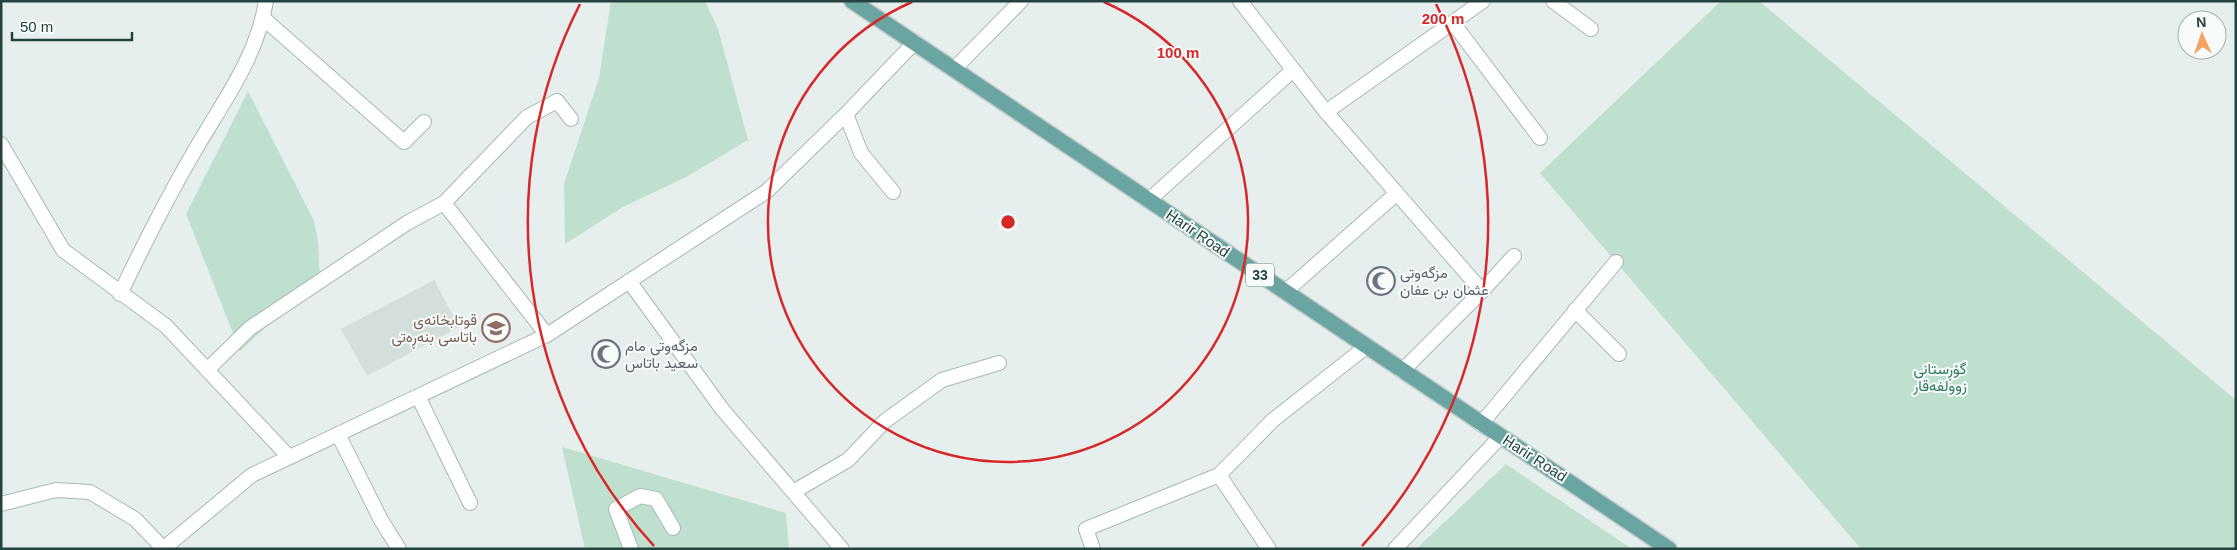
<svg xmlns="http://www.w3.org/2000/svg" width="2237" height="550" font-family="Arial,Vazirmatn,sans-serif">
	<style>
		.built { fill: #d4dfdc }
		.green { fill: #bfe0ce }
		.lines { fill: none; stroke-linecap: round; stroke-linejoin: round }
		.street-casing { stroke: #a8b8b6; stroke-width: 16 }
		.primary-casing { stroke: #c2caca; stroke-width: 18 }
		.street { stroke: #fff; stroke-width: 14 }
		.primary { stroke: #6aa5a2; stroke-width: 15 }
		.ring { fill: none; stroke: #d62828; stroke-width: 2.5 }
		.labels { text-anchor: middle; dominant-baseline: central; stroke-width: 4; stroke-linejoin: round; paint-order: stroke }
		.shield { fill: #f7fbfa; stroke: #637a78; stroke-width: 1 }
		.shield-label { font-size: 14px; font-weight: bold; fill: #244240 }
		.street-label { font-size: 15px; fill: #244240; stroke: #f7fbfa }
		.worship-label { font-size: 15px; fill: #5b616d; stroke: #f7fbfa; text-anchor: start }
		.education-label { font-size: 15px; fill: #785e54; stroke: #f7fbfa; text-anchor: end }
		.park-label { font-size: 15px; fill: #2d7a5a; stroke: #f7fbfa }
		.centre { fill: #d62828; stroke: #f7fbfa; stroke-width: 2.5 }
		.ring-label { font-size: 15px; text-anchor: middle; font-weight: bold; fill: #d62828; stroke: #f7fbfa; stroke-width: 4; stroke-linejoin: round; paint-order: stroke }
	</style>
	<rect width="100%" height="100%" fill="#e6efed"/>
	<path class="built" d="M 434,280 L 459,327 L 367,376 L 341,329 Z"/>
	<path class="green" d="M 611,1 L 705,1 L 718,29 L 748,140 L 688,176 L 623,207 L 565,244 L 564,184 L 599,78 Z
		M 1721,1 L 1759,1 L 2236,400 L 2236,549 L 1861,549 L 1540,173 Z
		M 248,91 L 314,221 L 318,241 L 320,277 L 240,351 L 186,214 Z
		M 562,447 L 786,513 L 789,549 L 585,549 Z
		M 1506,464 L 1632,549 L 1416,549 Z"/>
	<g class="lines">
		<defs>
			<path id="street" d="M 1240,1 L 1326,112 L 1482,291
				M 1553,1 L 1591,29
				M 263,18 L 404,142 L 424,122
				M 1453,23 L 1540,138
				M 955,68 L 1021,1
				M 1326,112 L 1483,1
				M 846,114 L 861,153 L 893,192
				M 1,144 L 63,250 L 166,326 L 289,457
				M 1149,200 L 1293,70
				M 444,203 L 527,117 L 557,101 L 571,119
				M 629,281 L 722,409 L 842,549
				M 1285,292 L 1397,193
				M 120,294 C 143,246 167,198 194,152 C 222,103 257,58 266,1
				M 1575,310 L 1619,354
				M 207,370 L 250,328 L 407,223 L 444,203 L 547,335
				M 1402,371 L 1482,291 L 1514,256
				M 418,396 L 470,503
				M 1481,424 L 1616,262
				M 338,434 L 381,520 L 399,549
				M 793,492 L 848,460 L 885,421 L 942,380 L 999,363
				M 1,504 L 56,490 L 90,492 L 135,519 L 163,548
				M 163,549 L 252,475 L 547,335 L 767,191 L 846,114 L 915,42
				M 631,549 L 616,509 L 640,496 L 656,499 L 673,528
				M 1093,549 L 1086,529 L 1219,475
				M 1269,549 L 1219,475 L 1273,420 L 1362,350 L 1362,344
				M 1395,549 L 1501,436"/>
			<path id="primary" d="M 852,1 L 1669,549"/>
		</defs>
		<use href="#street" class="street-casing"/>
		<use href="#primary" class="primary-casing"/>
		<use href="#street" class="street"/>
		<use href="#primary" class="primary"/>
	</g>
	<g class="ring">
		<path d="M1104 2A240 240 0 1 1 912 2"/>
		<path d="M654 546A480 480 0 0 1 580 4M1436 4A480 480 0 0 1 1362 546"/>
	</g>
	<defs>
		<symbol id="mosque-ring" viewBox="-11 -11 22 22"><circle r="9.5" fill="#f7fbfa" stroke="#6b7280" stroke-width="1.5"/><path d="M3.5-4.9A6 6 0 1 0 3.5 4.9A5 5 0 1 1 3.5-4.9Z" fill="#6b7280"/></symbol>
		<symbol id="school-ring" viewBox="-11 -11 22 22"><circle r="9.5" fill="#f7fbfa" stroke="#8d6e63" stroke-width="1.5"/><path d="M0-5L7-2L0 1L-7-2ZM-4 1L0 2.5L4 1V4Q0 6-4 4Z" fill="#8d6e63"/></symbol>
	</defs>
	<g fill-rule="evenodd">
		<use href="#mosque-ring" x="1365" y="265" width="32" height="32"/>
		<use href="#school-ring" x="480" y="312" width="32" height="32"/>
		<use href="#mosque-ring" x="590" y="338" width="32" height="32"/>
	</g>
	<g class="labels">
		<rect class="shield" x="1246" y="263.5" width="28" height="23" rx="4"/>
		<g class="shield-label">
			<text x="1260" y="275">33</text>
		</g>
		<g class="street-label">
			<text transform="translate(1198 233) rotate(34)">Harir Road</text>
			<text transform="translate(1535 458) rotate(33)">Harir Road</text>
		</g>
		<g class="worship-label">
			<text x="1400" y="272">مزگەوتی<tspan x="1400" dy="17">عثمان بن عفان</tspan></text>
			<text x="625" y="345">مزگەوتی مام<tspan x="625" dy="17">سعید باتاس</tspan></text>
		</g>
		<g class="education-label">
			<text x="477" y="319">قوتابخانەی<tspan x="477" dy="17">باتاسی بنەڕەتی</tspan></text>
		</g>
		<g class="park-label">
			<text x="1940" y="368">گۆڕستانی<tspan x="1940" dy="17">زوولفەقار</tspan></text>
		</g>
	</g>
	<circle cx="1008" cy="222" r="8" class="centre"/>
	<g class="ring-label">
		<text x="1443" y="24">200 m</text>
		<text x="1178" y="58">100 m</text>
	</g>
	<rect width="2237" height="550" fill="none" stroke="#244240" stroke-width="5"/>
	<g transform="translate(2202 35) rotate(357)"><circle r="24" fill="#f7fbfa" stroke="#a3b1b0"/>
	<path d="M0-4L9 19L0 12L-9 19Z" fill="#f5a25e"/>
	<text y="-8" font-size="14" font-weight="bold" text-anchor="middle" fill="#244240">N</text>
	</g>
	<path d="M12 32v8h120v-8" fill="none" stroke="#244240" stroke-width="2.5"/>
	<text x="20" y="32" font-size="15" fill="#244240" stroke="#f7fbfa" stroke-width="4" paint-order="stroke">50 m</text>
</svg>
